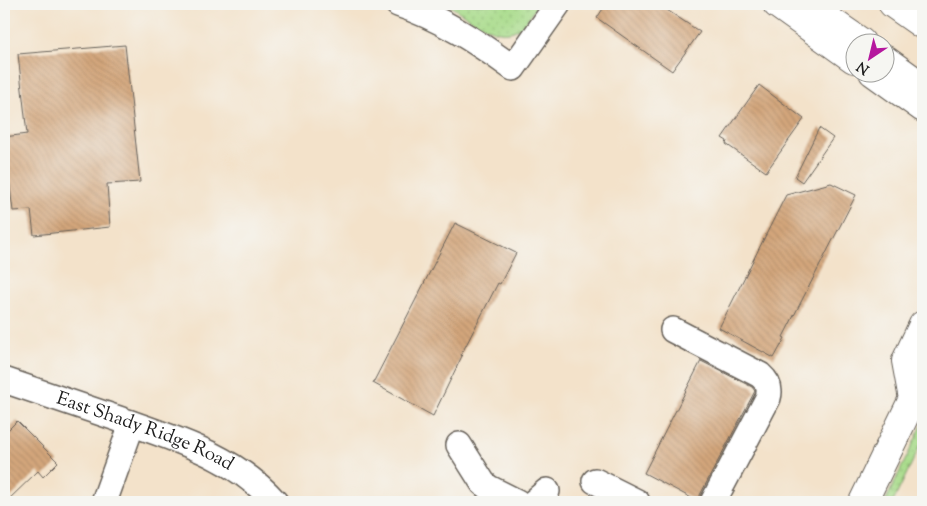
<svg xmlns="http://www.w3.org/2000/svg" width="927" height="506" font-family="'Sorts Mill Goudy',serif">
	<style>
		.green { fill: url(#green-dots); stroke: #627c53 }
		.building { fill: url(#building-back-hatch) }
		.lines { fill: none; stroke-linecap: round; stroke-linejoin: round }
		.minor-casing { stroke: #676159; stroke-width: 28 }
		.major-casing { stroke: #676159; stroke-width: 30 }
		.highway-casing { stroke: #676159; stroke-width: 30 }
		.minor { stroke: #fff; stroke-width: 25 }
		.major { stroke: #fff; stroke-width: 28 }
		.highway { stroke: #fff; stroke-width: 28 }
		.labels { text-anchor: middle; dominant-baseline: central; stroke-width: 4; stroke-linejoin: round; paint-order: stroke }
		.street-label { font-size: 19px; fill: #1c1c1c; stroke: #f6f6f2 }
	</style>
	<defs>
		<pattern id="green-dots" width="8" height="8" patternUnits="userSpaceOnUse" patternTransform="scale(1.25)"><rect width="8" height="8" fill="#a8db8a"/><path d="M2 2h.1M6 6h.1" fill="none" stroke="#90bb76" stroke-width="1.8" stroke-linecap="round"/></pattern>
		<pattern id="building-back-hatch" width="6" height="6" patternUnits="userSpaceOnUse" patternTransform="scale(1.25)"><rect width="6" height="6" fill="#d3a67b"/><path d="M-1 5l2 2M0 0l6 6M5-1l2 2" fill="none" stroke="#b58e6a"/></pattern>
	</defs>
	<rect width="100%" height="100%" fill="#f6f6f2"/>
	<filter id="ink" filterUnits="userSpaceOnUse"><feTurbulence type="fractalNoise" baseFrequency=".02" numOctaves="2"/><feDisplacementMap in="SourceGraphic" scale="10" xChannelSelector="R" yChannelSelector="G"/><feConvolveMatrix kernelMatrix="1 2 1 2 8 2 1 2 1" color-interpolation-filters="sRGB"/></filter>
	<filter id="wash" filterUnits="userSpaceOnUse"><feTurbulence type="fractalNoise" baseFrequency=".0096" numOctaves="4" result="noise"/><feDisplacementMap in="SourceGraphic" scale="20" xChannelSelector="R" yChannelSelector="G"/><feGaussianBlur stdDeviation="1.12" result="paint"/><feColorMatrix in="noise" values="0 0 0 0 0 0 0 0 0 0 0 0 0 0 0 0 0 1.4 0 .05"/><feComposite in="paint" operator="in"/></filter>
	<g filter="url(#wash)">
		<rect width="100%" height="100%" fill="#f3e2ca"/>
		<path class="green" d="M 446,4 L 538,4 C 533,11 528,21 522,26 C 499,46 466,14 446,4 Z
			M 923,423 L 923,440 L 893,502 L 885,502 Z"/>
		<g id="blocks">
			<path class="building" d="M 606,4 L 658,4 L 700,32 L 672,71 L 597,18 Z
				M 125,45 L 140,182 L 107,184 L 110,227 L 34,235 L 31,210 L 13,211 L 4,140 L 4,137 L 27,134 L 18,54 Z
				M 759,85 L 804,119 L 766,172 L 726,144 L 727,141 L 722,138 Z
				M 819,128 L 833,138 L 802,182 L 795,177 Z
				M 831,183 L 856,195 L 783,337 L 785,338 L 774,358 L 719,328 L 786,195 Z
				M 455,223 L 516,253 L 500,284 L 498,283 L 461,355 L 462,356 L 433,416 L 373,383 Z
				M 701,361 L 752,387 L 755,391 L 700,495 L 699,502 L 644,473 Z
				M 17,421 L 58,462 L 43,477 L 38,471 L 6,502 L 4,502 L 4,434 Z"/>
		</g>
	</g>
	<g filter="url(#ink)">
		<use href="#blocks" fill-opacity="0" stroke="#676159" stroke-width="1"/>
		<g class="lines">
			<defs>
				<g id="minor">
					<path d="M 398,4 C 441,18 477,42 513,68 L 558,4"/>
					<path d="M 673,330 L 760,375 C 768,382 771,388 768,398 L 713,502"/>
					<path id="s1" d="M 4,380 C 42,393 81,406 119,419 C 176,439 234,456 275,502"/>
					<path d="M 459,445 L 483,483 L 489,488 L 517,502"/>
					<path d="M 595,481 L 637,502"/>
					<path d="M 104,502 L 132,424"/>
					<path d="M 534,502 L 547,491"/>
				</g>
				<path id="major" d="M 806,4 L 861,42
					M 893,4 L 923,25
					M 884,59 L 923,87"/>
				<path id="highway" d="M 777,4 L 854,59
					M 922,4 L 923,5
					M 873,72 L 923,108
					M 913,399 L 906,361 L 923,325
					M 863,502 L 923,378"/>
			</defs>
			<use href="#minor" class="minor-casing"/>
			<use href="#major" class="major-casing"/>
			<use href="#highway" class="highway-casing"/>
			<use href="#minor" class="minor"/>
			<use href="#major" class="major"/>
			<use href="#highway" class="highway"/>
		</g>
	</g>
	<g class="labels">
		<g class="street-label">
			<text stroke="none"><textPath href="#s1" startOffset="150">East Shady Ridge Road</textPath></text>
		</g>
	</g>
	<rect width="927" height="506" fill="none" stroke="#f6f6f2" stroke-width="20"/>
	<g transform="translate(870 58) rotate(215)"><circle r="24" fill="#f6f6f2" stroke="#9f9f9c"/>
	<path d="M0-4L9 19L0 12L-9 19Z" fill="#b5179e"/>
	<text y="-8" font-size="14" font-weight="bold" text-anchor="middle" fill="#1c1c1c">N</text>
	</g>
</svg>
